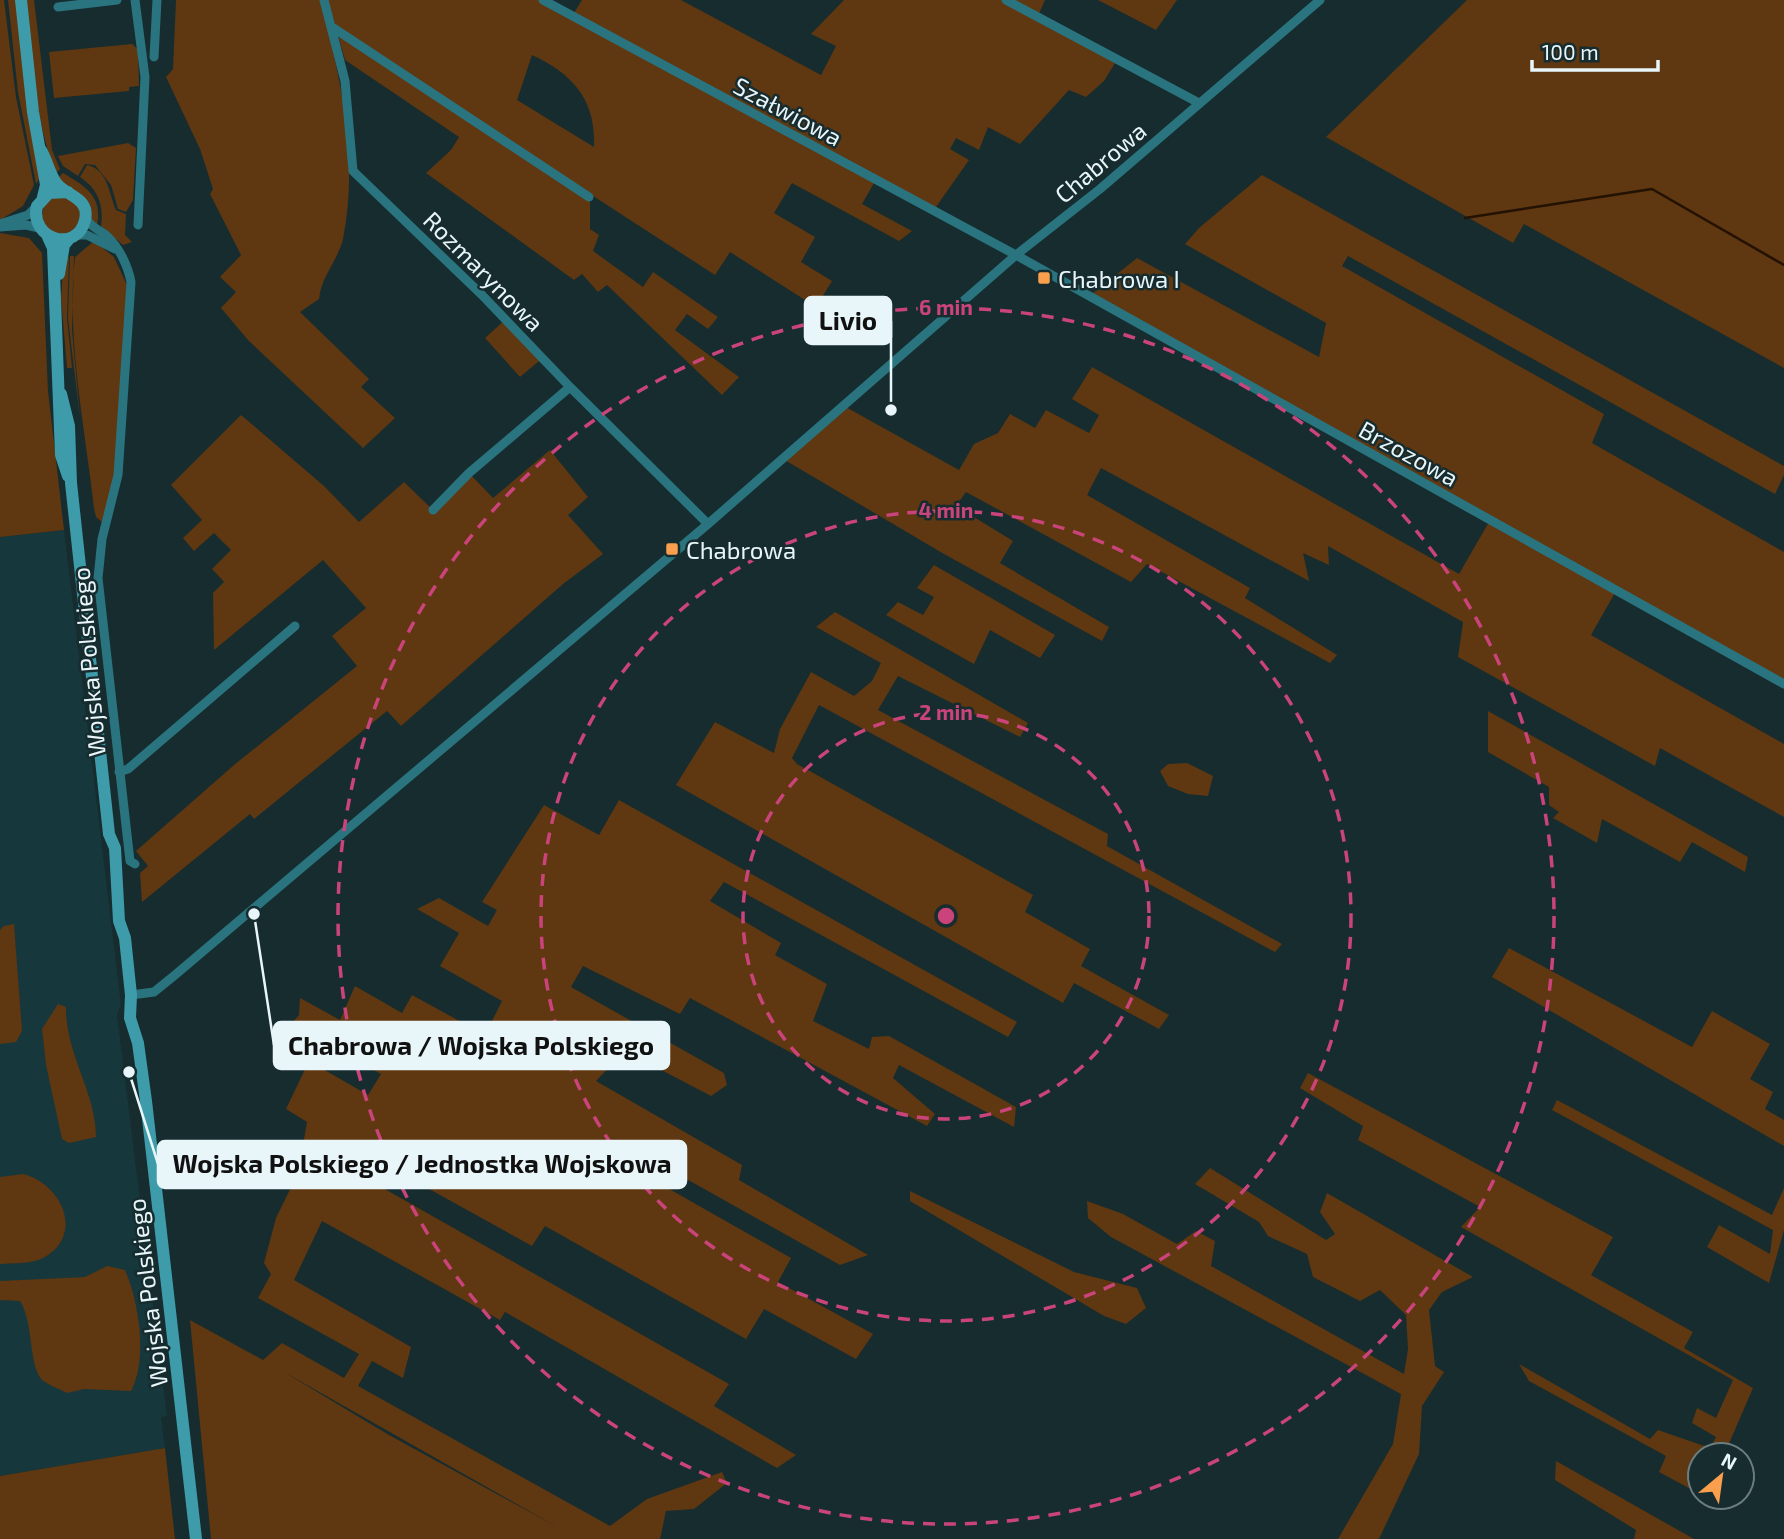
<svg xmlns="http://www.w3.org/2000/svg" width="1784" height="1539" font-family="'Exo 2',sans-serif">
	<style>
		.built { fill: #16373c }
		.green { fill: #5f3710; fill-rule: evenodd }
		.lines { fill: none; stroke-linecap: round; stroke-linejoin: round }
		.stream { stroke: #231102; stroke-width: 2.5 }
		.street { stroke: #2a747f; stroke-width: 9 }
		.secondary { stroke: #3e9baa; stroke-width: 12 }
		.ring { fill: none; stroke: #ca447b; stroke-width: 3.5; stroke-dasharray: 12 9 }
		.poi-dot { fill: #f99f4d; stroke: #162c2f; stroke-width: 2.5 }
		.labels { text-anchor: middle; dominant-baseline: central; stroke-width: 5; stroke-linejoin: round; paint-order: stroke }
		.street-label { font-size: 24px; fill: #e9f6f9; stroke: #162c2f }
		.poi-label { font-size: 24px; fill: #e9f6f9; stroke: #162c2f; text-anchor: start }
		.centre { fill: #ca447b; stroke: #162c2f; stroke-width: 3.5 }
		.ring-label { font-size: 21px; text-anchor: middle; font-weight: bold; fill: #ca447b; stroke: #162c2f; stroke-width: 5; stroke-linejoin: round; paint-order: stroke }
		.leader { fill: none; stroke: #e9f6f9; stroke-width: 2.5 }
		.callout-dot { fill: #e9f6f9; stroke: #162c2f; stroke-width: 2.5 }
		.callout { fill: #e9f6f9; stroke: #e9f6f9; stroke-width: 2.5 }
		.callout-label { font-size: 26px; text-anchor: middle; font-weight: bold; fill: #111 }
	</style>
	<rect width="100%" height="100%" fill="#162c2f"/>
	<path class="built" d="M 64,530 L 121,1005 L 117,1015 L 167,1416 L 161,1417 L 165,1448 L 0,1476 L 0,537 Z"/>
	<path class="green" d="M 0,0 L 4,0 L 16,97 L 34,185 L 23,206 L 0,220 Z
		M 8,0 L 16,0 L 40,178 L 36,184 L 18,92 Z
		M 26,0 L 34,0 L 52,150 L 60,169 L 56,173 C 34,118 32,59 26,0 Z
		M 176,0 L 320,0 C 341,78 359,158 343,239 C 338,260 321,277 319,299 L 300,312 L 369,379 L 361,387 L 395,418 L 363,448 L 248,340 L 221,308 L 236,292 L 220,277 L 241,255 L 210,194 L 213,189 L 200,149 L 166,77 L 173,69 Z
		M 328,0 L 543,0 L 572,16 L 582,0 L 681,0 L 821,75 L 836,46 L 811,34 L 844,0 L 1045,0 L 1038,16 L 1115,63 L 1104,81 L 1086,97 L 1069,90 L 1020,144 L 988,127 L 979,150 L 956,138 L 950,149 L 969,160 L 936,207 L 1092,294 L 1137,258 L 1319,357 L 1326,323 L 1185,244 L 1199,228 L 1262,175 L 1784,466 L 1784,475 L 1775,494 L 1348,256 L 1342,266 L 1604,414 L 1592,443 L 1784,552 L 1784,684 L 1616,591 L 1591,635 L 1784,744 L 1784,817 L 1660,748 L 1655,766 L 1458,657 L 1463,622 L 1328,546 L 1329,565 L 1303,553 L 1309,581 L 1101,468 L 1087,495 L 1250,588 L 1245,598 L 1337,655 L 1330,663 L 1147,564 L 1131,582 L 966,492 L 956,506 L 1013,541 L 1000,563 L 1109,627 L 1102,641 L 944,554 L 783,459 L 844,406 L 959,470 L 974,444 L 998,433 L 1010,414 L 1035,428 L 1046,410 L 1089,433 L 1099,415 L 1072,399 L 1092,367 L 1459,574 L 1489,522 L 883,184 L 874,183 L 862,204 L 912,231 L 899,241 L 792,183 L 774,213 L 815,237 L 801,262 L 832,281 L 816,307 L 730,252 L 715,275 L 590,194 L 590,229 L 599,235 L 593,251 L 643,287 L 653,272 L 718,317 L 708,329 L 687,314 L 675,330 L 739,377 L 722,395 L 607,285 L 598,292 L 582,274 L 574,280 L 426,173 L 451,150 L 459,137 L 345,60 ZM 532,55 C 573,74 596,100 594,147 L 517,100 Z
		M 1098,0 L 1177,0 L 1156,30 Z
		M 1467,0 L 1784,0 L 1784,368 L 1524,224 L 1513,243 L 1326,137 Z
		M 132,44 L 138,49 L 139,86 L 129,87 L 129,91 L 54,98 L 49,52 Z
		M 128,143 L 136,148 L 133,200 L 126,212 L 118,209 L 111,185 L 95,165 L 85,164 L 78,176 L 63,166 L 58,156 Z
		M 87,165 C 108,169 109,194 116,210 L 126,214 L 125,235 L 132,242 L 123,245 L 101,226 C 104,205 98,189 80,177 Z
		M 63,173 C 85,186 103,196 97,225 L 93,223 L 84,198 L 58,178 Z
		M42 215a19 19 0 1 1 38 0a19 19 0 1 1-38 0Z
		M 0,233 L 29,238 L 42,253 L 48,391 L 64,530 L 0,537 Z
		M 94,241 L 114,257 L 127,285 L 116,468 L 102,522 L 96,517 L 94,508 C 85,428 66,337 75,257 Z
		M 64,256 L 69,257 L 67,318 L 72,368 L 67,368 L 61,298 Z
		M 70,256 L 74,256 L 72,330 L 80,419 L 68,318 Z
		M 506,319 L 570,387 L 539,361 L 520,377 L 485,338 Z
		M 241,415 L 324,486 L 359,522 L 404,482 L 433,510 L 469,473 L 493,498 L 550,450 L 588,497 L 568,515 L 603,554 L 563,584 L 401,726 L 387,711 L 254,819 L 250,814 L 142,902 L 140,873 L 148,866 L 136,851 L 234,765 L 357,666 L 332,636 L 366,608 L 323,560 L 214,650 L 213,593 L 224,582 L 212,569 L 231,550 L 214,533 L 194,551 L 183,538 L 202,520 L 171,485 Z
		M 934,565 L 1055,635 L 1040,658 L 990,630 L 974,664 L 886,615 L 898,602 L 923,615 L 934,597 L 917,588 Z
		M 835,612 L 1028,723 L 1020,737 L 898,676 L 878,710 L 1108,834 L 1107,846 L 1282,944 L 1275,952 L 819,705 L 792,758 L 797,764 L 1033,895 L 1025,912 L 1090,949 L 1081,966 L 1169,1015 L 1159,1029 L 1074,983 L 1063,1003 L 676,785 L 715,722 L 774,753 L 780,729 L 811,672 L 854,696 L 872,681 L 881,663 L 816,627 Z
		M 1488,711 L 1748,857 L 1745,872 L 1692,842 L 1680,862 L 1602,819 L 1597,843 L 1553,818 L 1559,812 L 1549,805 L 1549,787 L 1488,752 Z
		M 1187,763 L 1213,776 L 1208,796 L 1188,794 L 1168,786 L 1160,771 L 1168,764 Z
		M 619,800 L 1017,1022 L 1008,1037 L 724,882 L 710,901 L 781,943 L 775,955 L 827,984 L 813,1021 L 869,1049 L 872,1037 L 889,1036 L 1016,1107 L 1014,1127 L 899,1065 L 893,1078 L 935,1114 L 927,1126 L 690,998 L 680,1014 L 583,966 L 571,987 L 724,1073 L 727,1085 L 711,1096 L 625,1051 L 596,1081 L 742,1165 L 739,1180 L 868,1255 L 840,1265 L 674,1172 L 664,1186 L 791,1258 L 778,1282 L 873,1334 L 856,1359 L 764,1309 L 746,1339 L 545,1226 L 532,1246 L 384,1164 L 367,1179 L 729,1384 L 714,1406 L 796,1455 L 777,1468 L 505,1312 L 500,1320 L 322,1221 L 294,1280 L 411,1347 L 403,1378 L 372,1361 L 358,1386 L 610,1526 L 647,1499 L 722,1472 L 727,1483 L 694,1509 L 666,1511 L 660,1539 L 211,1539 L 190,1320 L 263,1360 L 282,1343 L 344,1378 L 359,1354 L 258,1298 L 271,1274 L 264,1263 L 276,1218 L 298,1173 L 307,1122 L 286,1109 L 309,1061 L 368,1095 L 381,1074 L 292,1023 L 299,1015 L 300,998 L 340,1020 L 355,986 L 402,1013 L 412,995 L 485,1035 L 502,1001 L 440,966 L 459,933 L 417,909 L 439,898 L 488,926 L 497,910 L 482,902 L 544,805 L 599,835 ZM 284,1372 L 559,1528 L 389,1435 Z
		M 14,924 L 22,1031 L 16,1042 L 0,1044 L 0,930 L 4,926 Z
		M 1509,948 L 1692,1047 L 1712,1011 L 1770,1044 L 1750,1079 L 1773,1092 L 1765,1109 L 1784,1120 L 1784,1146 L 1492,977 Z
		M 58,1004 L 66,1007 C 65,1053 96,1092 96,1137 L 69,1143 L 62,1139 L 46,1065 L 42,1029 Z
		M 1308,1073 L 1613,1237 L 1591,1275 L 1693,1332 L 1684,1348 L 1753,1388 L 1724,1455 L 1700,1455 L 1700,1494 L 1659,1472 L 1666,1456 L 1529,1381 L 1519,1364 L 1650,1439 L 1658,1430 L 1710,1448 L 1716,1437 L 1692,1423 L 1697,1408 L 1716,1418 L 1733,1380 L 1461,1227 L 1480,1207 L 1358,1140 L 1363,1126 L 1300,1088 Z
		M 1557,1100 L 1772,1215 L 1784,1188 L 1784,1230 L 1769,1283 L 1707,1247 L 1719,1225 L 1770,1254 L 1773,1230 L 1552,1110 Z
		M 1210,1168 L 1326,1240 L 1335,1234 L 1320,1212 L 1327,1193 L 1473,1277 L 1442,1292 L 1429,1310 L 1435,1366 L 1444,1372 L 1422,1406 L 1419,1454 L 1379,1539 L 1338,1539 L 1393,1444 L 1401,1394 L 1111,1237 L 1088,1218 L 1087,1201 L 1123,1214 L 1177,1244 L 1196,1231 L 1215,1241 L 1211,1266 L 1404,1374 L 1408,1349 L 1406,1315 L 1380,1290 L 1360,1301 L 1313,1277 L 1307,1254 L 1268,1236 L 1259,1222 L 1195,1184 Z
		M 23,1174 C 61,1183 86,1235 43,1258 C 32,1264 13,1263 0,1264 L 0,1177 Z
		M 910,1191 L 1074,1272 L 1137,1288 L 1146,1308 L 1126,1324 L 1104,1316 L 910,1201 Z
		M 107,1266 L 125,1270 C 139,1302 148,1359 131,1391 L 84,1389 L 67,1393 C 60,1389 48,1385 42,1380 C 28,1364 34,1323 20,1301 L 0,1300 L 0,1281 L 85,1277 Z
		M 165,1448 L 175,1539 L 0,1539 L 0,1476 Z
		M 1556,1461 L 1694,1539 L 1634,1539 L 1636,1530 L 1555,1480 Z"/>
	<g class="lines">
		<path class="stream" d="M 1465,218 L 1652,189 L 1784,265"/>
		<path class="street" d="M 135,0 L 145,77 L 138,225
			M 324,0 L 345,81 L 353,171 L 482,295 L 570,387 L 708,524
			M 543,0 L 1016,255 L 1784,684
			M 1006,0 L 1199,103
			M 58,7 L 117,0
			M 332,27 L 589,197
			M 154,57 L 157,0
			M 85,216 C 90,227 98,229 107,236 C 119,247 128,266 131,282 L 118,475 L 102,539 L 98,578 L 130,861 L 135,864
			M 0,224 L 28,215 L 37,206
			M 0,227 L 26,225 L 39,228
			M 75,235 L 87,235 L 115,249
			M 433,510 L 469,473 L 570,387
			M 119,772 L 128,769 L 295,626
			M 131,995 L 154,992 L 175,975 L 708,524 L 1016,255 L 1100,189 L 1320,0"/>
		<path class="secondary" d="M 21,0 L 33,112 L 46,185 L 43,197
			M 41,150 C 47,160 50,176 57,184 C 68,197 90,198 85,220 C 77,254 29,239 37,206 L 49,193 L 68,192
			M 48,237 L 53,248 L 61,455 L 68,476
			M 59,274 L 64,245 L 69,239
			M 61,394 L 69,426 L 71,483 L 109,834 L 115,848 L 119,921 L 125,938 L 131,995 L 130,1018 L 138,1043 L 146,1101 L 196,1539"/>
	</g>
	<g class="ring">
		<circle cx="946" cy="916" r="203"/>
		<circle cx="946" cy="916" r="405"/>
		<circle cx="946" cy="916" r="608"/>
	</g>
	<g class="poi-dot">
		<rect x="1037" y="271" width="14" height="14" rx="3.5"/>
		<rect x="665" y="542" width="14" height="14" rx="3.5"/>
	</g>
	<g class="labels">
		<g class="street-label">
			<text transform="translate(788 111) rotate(28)">Szałwiowa</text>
			<text transform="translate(1100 162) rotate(-40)">Chabrowa</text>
			<text transform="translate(484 271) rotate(45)">Rozmarynowa</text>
			<text transform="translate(1409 453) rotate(29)">Brzozowa</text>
			<text transform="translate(88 662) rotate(-95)">Wojska Polskiego</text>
			<text transform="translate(147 1293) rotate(-97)">Wojska Polskiego</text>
		</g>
		<g class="poi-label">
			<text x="1058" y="278">Chabrowa I</text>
			<text x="686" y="549">Chabrowa</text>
		</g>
	</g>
	<circle cx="946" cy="916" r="10" class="centre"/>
	<g class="ring-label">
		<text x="946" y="315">6 min</text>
		<text x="946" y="518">4 min</text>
		<text x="946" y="720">2 min</text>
	</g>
	<path class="leader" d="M891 410L891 321M254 914L274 1045M129 1072L158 1164"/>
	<g class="callout-dot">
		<circle cx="891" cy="410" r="7"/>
		<circle cx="254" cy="914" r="7"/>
		<circle cx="129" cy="1072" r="7"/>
	</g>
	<g class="callout">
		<rect x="805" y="297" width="86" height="47" rx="7"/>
		<rect x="274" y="1022" width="395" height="47" rx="7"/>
		<rect x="158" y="1141" width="528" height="47" rx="7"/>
	</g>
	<g class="callout-label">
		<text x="848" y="330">Livio</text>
		<text x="471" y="1055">Chabrowa / Wojska Polskiego</text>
		<text x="422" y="1173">Wojska Polskiego / Jednostka Wojskowa</text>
	</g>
	<g transform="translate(1721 1476) rotate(29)"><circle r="33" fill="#162c2f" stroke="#6a7d80" stroke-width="2"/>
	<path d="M0-5L12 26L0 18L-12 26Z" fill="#f99f4d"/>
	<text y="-10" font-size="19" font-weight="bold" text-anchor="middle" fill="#e9f6f9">N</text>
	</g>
	<path d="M1532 60v10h126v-10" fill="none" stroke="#e9f6f9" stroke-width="3.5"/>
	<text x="1542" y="60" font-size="21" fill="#e9f6f9" stroke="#162c2f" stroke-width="5" paint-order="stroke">100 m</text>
</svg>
